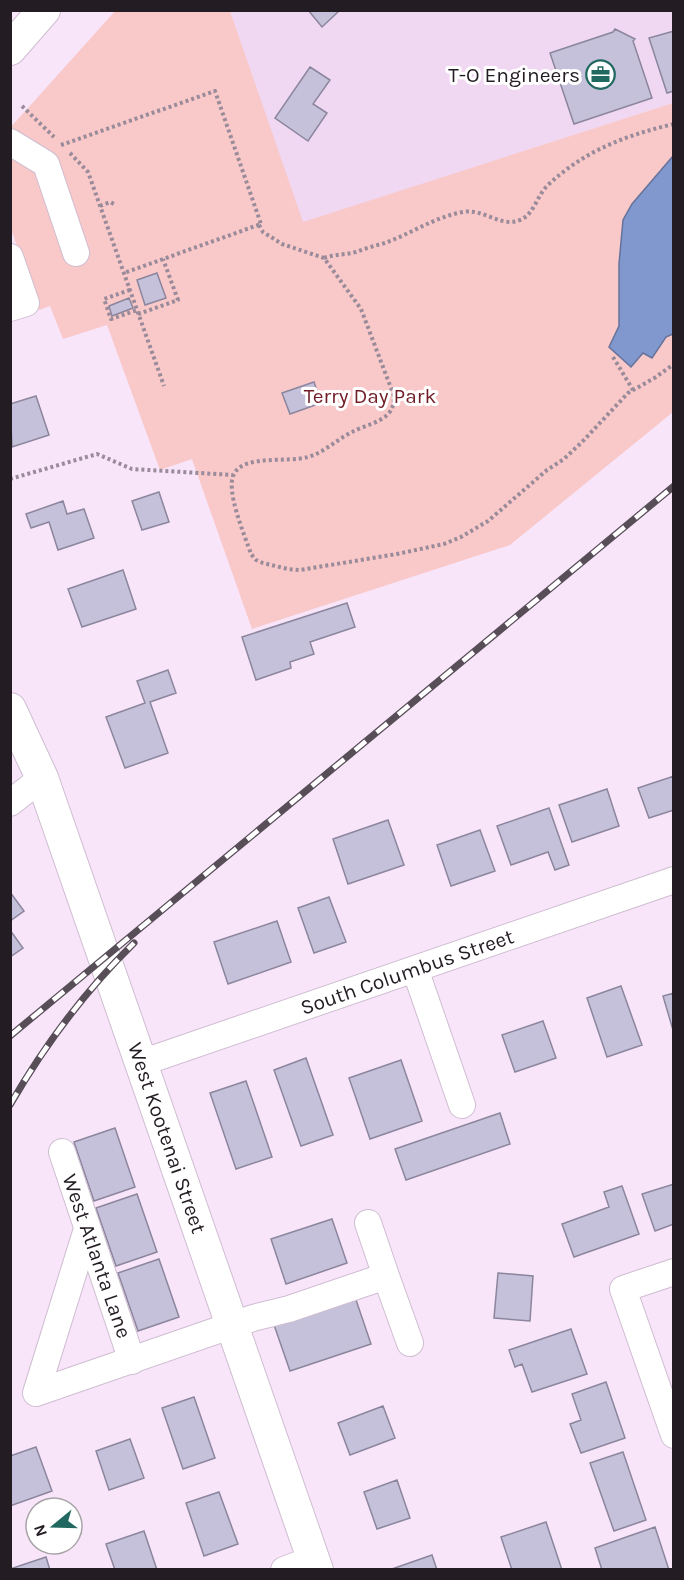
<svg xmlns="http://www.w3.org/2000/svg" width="684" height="1580" font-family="Karla,sans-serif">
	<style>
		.built { fill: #f0d7f2 }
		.green { fill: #f9c8c8 }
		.water { fill: #8198cf; stroke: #65739b; stroke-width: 1.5 }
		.building { fill: #c6c1da; stroke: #8b869d; stroke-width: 1.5 }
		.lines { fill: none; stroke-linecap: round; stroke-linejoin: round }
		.minor-casing { stroke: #cfbdd1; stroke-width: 28 }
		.major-casing { stroke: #cfbdd1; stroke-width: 34 }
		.path { stroke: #998b9a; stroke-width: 4; stroke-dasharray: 3 3; stroke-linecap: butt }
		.minor { stroke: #fff; stroke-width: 26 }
		.major { stroke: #fff; stroke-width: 32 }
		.rail-casing { stroke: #584e58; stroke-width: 7 }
		.rail { stroke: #fff; stroke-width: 4.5; stroke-dasharray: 14; stroke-linecap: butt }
		.labels { text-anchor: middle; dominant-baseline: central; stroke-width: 6; stroke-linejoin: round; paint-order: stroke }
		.poi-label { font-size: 21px; fill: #231c23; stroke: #fff; text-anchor: end }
		.park-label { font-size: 21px; fill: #701d26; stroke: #fff }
		.street-label { font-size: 21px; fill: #231c23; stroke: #fff }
	</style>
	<rect width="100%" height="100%" fill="#f8e5fa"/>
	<path class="built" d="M 230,11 L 673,11 L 673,103 L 302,223 Z"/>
	<path class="green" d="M 116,10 L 230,11 L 303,222 L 673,103 L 673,412 L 510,545 L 252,629 L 192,459 L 160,470 L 107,325 L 63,339 L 50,306 L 39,310 L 11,229 L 10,128 Z"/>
	<path class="water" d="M 673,156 L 673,334 L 666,337 L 652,358 L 643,353 L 631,367 L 609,347 L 619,326 L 619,264 L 623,220 L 632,204 Z"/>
	<path class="building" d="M 308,10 L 340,10 L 322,27 Z
		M 615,29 L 635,39 L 633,41 L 652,98 L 574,124 L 550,53 L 613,32 Z
		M 674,31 L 674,91 L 667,93 L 649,38 Z
		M 310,67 L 330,80 L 313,104 L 327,113 L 308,141 L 275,118 Z
		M 157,273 L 166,298 L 145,305 L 137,280 Z
		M 129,298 L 133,308 L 112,316 L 109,306 Z
		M 314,382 L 321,403 L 290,414 L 282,393 Z
		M 36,396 L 49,435 L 12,447 L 10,404 Z
		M 159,492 L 169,522 L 142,530 L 132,501 Z
		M 63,501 L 67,514 L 84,509 L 94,538 L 58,550 L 49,522 L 31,528 L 26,514 Z
		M 123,570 L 136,609 L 82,627 L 68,589 Z
		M 347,603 L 355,627 L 310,642 L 314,654 L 290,662 L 291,668 L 256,680 L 242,637 Z
		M 168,670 L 176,693 L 150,702 L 168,753 L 125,768 L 106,717 L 145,703 L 137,681 Z
		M 674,776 L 674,810 L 649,818 L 638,788 Z
		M 607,789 L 619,826 L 572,842 L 559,805 Z
		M 549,808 L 569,865 L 555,870 L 548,852 L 511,865 L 497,826 Z
		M 388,820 L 404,865 L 348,884 L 333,839 Z
		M 480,830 L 495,871 L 451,886 L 437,845 Z
		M 10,892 L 24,911 L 10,921 Z
		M 329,897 L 346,942 L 314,953 L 298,908 Z
		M 277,921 L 291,962 L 228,984 L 214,942 Z
		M 10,930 L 23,948 L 10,957 Z
		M 621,986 L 642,1045 L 607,1057 L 587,998 Z
		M 674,993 L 674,1029 L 673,1030 L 663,996 Z
		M 543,1021 L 556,1058 L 515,1072 L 502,1035 Z
		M 306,1058 L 333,1135 L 301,1146 L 274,1070 Z
		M 401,1060 L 422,1121 L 370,1139 L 349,1078 Z
		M 246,1081 L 272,1157 L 236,1169 L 210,1093 Z
		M 500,1113 L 510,1144 L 406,1180 L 395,1149 Z
		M 115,1128 L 135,1187 L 94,1201 L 74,1142 Z
		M 674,1184 L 674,1224 L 655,1231 L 642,1194 Z
		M 622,1186 L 639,1234 L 574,1257 L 562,1224 L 609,1207 L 604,1192 Z
		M 137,1194 L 157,1252 L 116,1266 L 96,1208 Z
		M 332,1219 L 347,1263 L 286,1284 L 271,1239 Z
		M 159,1259 L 179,1317 L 138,1331 L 118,1273 Z
		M 498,1273 L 533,1276 L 530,1321 L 494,1318 Z
		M 354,1294 L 371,1344 L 290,1371 L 273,1322 Z
		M 571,1329 L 587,1374 L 532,1392 L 522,1364 L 515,1367 L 509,1350 Z
		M 606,1382 L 625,1438 L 581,1453 L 570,1424 L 581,1420 L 572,1394 Z
		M 194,1397 L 215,1458 L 183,1469 L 162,1408 Z
		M 383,1406 L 395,1438 L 350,1455 L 338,1423 Z
		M 130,1439 L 144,1478 L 109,1490 L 96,1451 Z
		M 36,1447 L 52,1491 L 10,1506 L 10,1456 Z
		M 623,1452 L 646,1520 L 614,1531 L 590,1463 Z
		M 397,1480 L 410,1518 L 377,1529 L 364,1492 Z
		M 219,1492 L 238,1544 L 204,1556 L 186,1503 Z
		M 546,1522 L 562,1570 L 512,1570 L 501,1537 Z
		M 655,1527 L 669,1570 L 602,1570 L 595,1548 Z
		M 144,1531 L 157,1570 L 115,1570 L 106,1544 Z
		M 432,1555 L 437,1570 L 389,1570 Z
		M 46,1557 L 50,1570 L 10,1570 L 10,1569 Z"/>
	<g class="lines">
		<defs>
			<path id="minor" d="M 10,142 L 46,164 L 76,253
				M 10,257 L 26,303 L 10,308
				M 10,803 L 42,778
				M 415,969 L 462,1105
				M 141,1063 L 674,880
				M 62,1152 L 132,1361
				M 674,1272 L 623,1289 L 674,1435
				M 386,1276 L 410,1343
				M 36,1393 L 253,1318 L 289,1309 L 386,1276 L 368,1223
				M 36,1393 L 87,1229
				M 284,1570 L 313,1559"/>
			<path id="major" d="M 10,49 L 44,10
				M 10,709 L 42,778 L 317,1570"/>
		</defs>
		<use href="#minor" class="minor-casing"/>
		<use href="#major" class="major-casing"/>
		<path class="path" d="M 22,106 L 54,137
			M 61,145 L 215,91 L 261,224 L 124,273
			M 70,153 L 88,172 L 164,386
			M 100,206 L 110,202 L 114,204
			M 259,225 L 263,232 L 282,244 L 324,258 L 361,309 L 394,396 C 394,403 393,408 389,413 C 380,423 363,426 352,432 C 336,440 325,452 308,457 C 288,463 244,454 234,474 C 225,490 245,536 251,554 L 256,560 L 263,563 L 288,569 L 300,570 L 397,554 L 444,544 L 461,537 L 488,521 L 547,470 L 564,459 L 583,441 L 628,393 L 656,377 L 674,364
			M 324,258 C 335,254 345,255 356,252 C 364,249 373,246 382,244 C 409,235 434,217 463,212 C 483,208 501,228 520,220 C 534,215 537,195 548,185 C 584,151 626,135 674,124
			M 130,290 L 104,299 L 111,319 L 137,310
			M 138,314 L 178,300 L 163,259
			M 613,357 L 633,390
			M 10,479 L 97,454 L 132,469 L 233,475"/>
		<use href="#minor" class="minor"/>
		<use href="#major" class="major"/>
		<defs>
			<path id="rail" d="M 10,1036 L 674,486
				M 10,1105 C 44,1046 86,990 134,943"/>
		</defs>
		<use href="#rail" class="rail-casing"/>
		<use href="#rail" class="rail"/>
	</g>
	<defs>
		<symbol id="office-ring" viewBox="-11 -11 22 22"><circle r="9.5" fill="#fff" stroke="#216960" stroke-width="1.5"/><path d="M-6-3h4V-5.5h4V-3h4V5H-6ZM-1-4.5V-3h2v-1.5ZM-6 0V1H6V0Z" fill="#216960"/></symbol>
	</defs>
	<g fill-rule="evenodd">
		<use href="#office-ring" x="584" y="58" width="33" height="33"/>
	</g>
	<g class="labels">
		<g class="poi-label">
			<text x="580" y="75">T-O Engineers</text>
		</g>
		<g class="park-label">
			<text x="370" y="396">Terry Day Park</text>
		</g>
		<g class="street-label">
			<text transform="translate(407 972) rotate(-19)">South Columbus Street</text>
			<text transform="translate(167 1138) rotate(71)">West Kootenai Street</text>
			<text transform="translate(97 1256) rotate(71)">West Atlanta Lane</text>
		</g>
	</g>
	<rect width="684" height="1580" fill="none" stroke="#231c23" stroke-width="24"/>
	<g transform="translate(54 1526) rotate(251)"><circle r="28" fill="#ffffff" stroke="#a7a4a7" stroke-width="1.5"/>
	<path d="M0-4.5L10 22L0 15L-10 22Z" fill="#216960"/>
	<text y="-9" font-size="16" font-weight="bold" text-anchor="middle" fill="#231c23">N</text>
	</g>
</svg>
